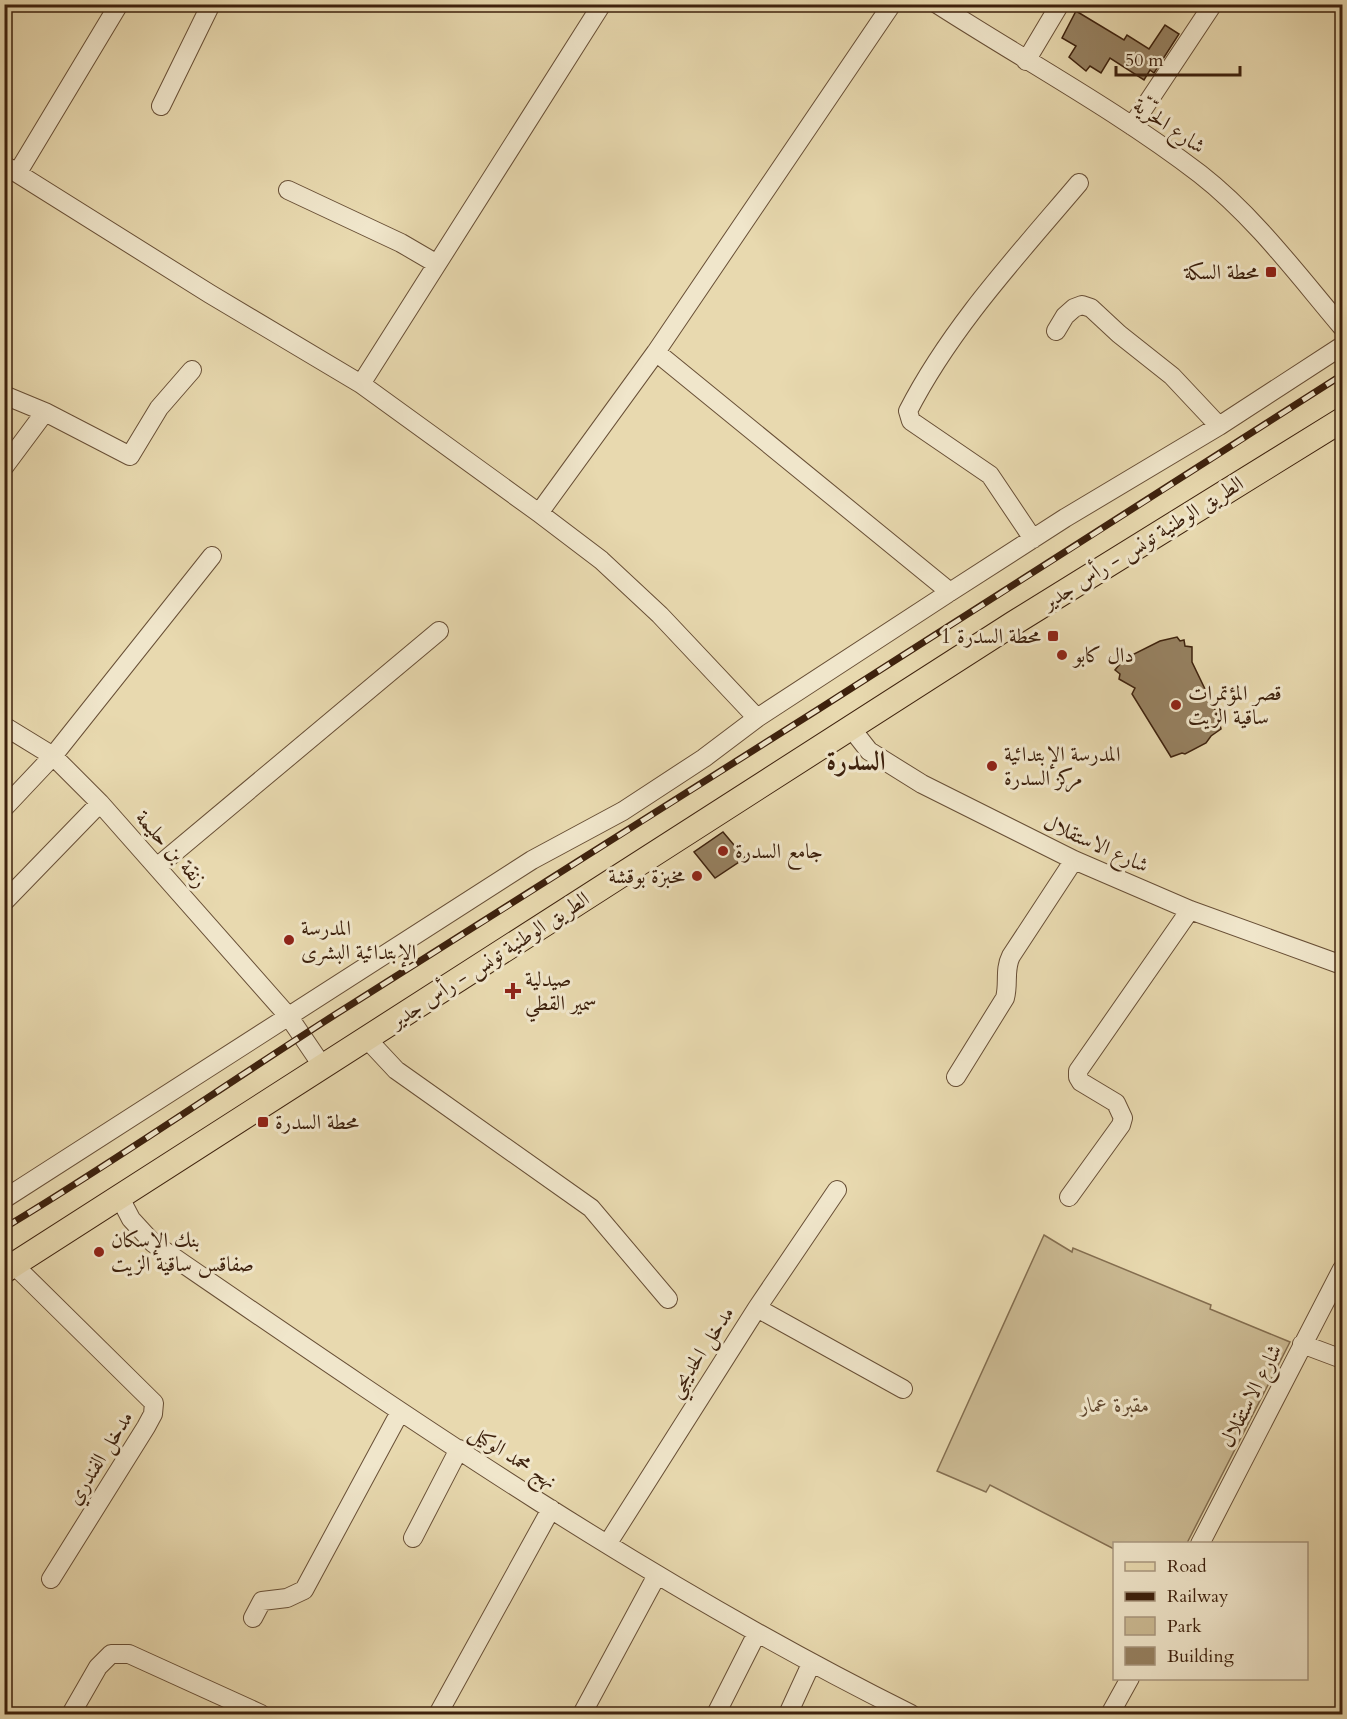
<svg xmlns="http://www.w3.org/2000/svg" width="1347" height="1719" font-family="Cardo,Amiri,serif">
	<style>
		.green { fill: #cbba93; stroke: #846e50; stroke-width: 1.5 }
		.building { fill: #968161; stroke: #3d210d; stroke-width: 1.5 }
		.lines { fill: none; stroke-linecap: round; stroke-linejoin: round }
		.minor-casing { stroke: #684f36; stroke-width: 20 }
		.major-casing { stroke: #3d210d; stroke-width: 26 }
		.minor { stroke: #f0e6cb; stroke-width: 18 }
		.major { stroke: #e8d9af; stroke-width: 24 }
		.rail-casing { stroke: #3d210d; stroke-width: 7 }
		.rail { stroke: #f0e6cb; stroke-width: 4.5; stroke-dasharray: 14; stroke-linecap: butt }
		.poi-dot { fill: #8f2418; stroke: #f0e6cb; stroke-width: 2 }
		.labels { text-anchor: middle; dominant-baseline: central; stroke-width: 6; stroke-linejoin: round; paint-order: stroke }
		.street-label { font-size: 21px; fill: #3d210d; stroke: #f0e6cb }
		.poi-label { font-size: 21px; fill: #3d210d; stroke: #f0e6cb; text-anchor: start }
		.park-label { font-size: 21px; font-style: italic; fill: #60472e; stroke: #f0e6cb }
		.district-label { font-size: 27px; font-weight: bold; fill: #3d210d; stroke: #f0e6cb }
	</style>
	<rect width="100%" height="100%" fill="#e8d9af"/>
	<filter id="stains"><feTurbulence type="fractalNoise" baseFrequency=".00333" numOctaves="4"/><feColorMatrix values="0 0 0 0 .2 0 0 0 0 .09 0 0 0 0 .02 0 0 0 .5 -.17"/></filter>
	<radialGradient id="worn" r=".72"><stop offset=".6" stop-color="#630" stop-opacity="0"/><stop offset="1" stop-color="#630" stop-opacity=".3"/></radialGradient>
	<path class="green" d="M 1044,1235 L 1072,1252 L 1073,1248 L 1211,1305 L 1210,1309 L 1290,1342 L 1187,1543 L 1114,1544 L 1114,1549 L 990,1485 L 986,1492 L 937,1471 Z"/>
	<path class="building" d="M 1076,11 L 1124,40 L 1127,35 L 1149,49 L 1165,25 L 1179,34 L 1154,73 L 1150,70 L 1144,80 L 1110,58 L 1101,73 L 1090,66 L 1086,71 L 1069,57 L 1076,46 L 1062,38 Z
		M 1177,637 L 1180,641 L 1184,640 L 1185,646 L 1192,647 L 1192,662 L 1218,716 L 1221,729 L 1211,736 L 1206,743 L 1185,754 L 1182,753 L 1171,757 L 1132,694 L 1135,688 L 1119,679 L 1120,674 L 1115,670 L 1124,659 L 1160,641 Z
		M 723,832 L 745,858 L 715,878 L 694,852 Z"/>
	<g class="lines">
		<defs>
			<path id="minor" d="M 937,4 C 1024,60 1118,111 1200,174 C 1254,216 1298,275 1342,327
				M 1026,61 L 1060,4
				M 161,106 L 211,4
				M 1132,126 L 1213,4
				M 4,165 L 210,294 L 361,384 L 539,513 L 601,560 L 660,615 L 757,718
				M 18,172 L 119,4
				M 288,190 L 401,243 L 437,264
				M 1056,331 L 1065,316 L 1074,308 L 1082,305 L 1091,308 L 1119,334 L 1172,376 L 1219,426
				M 656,352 L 950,592
				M 361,384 L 602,4
				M 4,395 L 45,412
				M 4,467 L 45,412 L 130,456 L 159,408 L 192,370
				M 539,513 L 656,352 L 892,4
				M 1033,539 L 990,475 L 911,421 L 908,411 C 951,327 1018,255 1079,183
				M 4,726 L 53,756 L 100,803 L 289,1017 L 323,1067
				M 851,728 L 869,751 L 922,784 L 1074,860 L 1190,910 L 1342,965
				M 4,808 L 53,756 L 212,556
				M 157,867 L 439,631
				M 4,902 L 100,803
				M 367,1039 L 396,1070 L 591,1208 L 668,1299
				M 956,1077 L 1005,998 C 1009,983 1004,970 1011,956 L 1074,860
				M 1069,1197 L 1121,1125 L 1123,1118 L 1116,1103 L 1081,1082 L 1078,1077 L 1078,1071 L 1190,910
				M 120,1198 L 131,1219 L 153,1243 C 398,1411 644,1582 911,1714
				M 4,1199 L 532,860 L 623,811 L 704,758 L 757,718 L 950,592 L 1065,518 L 1219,426 L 1342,346
				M 14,1265 L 154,1403 L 153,1414 L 146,1427 L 51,1579
				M 757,1308 L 903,1389
				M 1302,1344 L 1342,1359
				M 413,1538 L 459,1449
				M 608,1543 L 757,1308 L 837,1190
				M 1200,1544 L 1342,1269
				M 253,1618 L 262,1601 L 287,1598 L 304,1590 L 400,1412
				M 71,1714 L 98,1667 L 111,1654 L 129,1654 L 261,1714
				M 438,1714 L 551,1509
				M 582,1714 L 657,1575
				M 716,1714 L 757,1633
				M 788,1714 L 811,1664
				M 1110,1714 L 1130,1678"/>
			<path id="major" d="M 4,1271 L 1014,623 L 1342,420"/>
		</defs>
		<use href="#minor" class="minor-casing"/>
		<use href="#major" class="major-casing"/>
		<use href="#minor" class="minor"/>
		<use href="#major" class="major"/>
		<defs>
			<path id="rail" d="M 4,1228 C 116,1161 223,1086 333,1016 C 670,804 1007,590 1342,375"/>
		</defs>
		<use href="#rail" class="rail-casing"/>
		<use href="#rail" class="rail"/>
	</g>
	<g class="poi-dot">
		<rect x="1265" y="266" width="12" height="12" rx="3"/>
		<rect x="1047" y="630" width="12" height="12" rx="3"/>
		<circle cx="1062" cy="655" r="6"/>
		<circle cx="1176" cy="705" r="6"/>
		<circle cx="992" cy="766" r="6"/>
		<circle cx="723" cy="851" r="6"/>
		<circle cx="697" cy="876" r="6"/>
		<circle cx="289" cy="940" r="6"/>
		<path d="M510 982h6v6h6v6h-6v6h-6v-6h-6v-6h6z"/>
		<rect x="257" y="1116" width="12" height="12" rx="3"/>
		<circle cx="99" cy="1252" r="6"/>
	</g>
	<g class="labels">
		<g class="street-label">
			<text transform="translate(1169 126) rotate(34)">شارع الحرّيّة</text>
			<text transform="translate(1143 543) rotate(-32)">الطريق الوطنية تونس - رأس جدير</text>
			<text transform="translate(1096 844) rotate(24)">شارع الاستقلال</text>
			<text transform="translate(171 849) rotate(48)">زنقة بن حليمة</text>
			<text transform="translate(490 960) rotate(-33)">الطريق الوطنية تونس - رأس جدير</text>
			<text transform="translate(701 1352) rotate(-57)">مدخل الحديجي</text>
			<text transform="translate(1251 1396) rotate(-63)">شارع الاستقلال</text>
			<text transform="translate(513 1457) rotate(33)">نهج محمد الوكيل</text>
			<text transform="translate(100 1458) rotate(-58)">مدخل الفندري</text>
		</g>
		<g class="poi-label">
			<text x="1259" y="272" text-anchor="end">محطة السكة</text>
			<text x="1041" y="636" text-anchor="end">محطة السدرة 1</text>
			<text x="1074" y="655">دال كابو</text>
			<text x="1188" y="693">قصر المؤتمرات<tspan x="1188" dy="24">ساقية الزيت</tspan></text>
			<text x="1004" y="754">المدرسة الإبتدائية<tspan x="1004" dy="24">مركز السدرة</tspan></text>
			<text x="735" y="851">جامع السدرة</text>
			<text x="685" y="876" text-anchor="end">مخبزة بوقشة</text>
			<text x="301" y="928">المدرسة<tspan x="301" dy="24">الإبتدائية البشرى</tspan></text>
			<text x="525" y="979">صيدلية<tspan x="525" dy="24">سمير القطي</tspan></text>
			<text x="275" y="1122">محطة السدرة</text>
			<text x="111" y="1240">بنك الإسكان<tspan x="111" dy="24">صفاقس ساقية الزيت</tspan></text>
		</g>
		<g class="park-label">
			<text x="1115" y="1405">مقبرة عمار</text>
		</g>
		<g class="district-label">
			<text x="856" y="761">السدرة</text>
		</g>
	</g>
	<rect width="1347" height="1719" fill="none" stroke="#e8d9af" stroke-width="24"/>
	<rect x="6" y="6" width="1335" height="1707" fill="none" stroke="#3d210d" stroke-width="3"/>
	<rect x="12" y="12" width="1323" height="1695" fill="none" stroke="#3d210d" stroke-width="1.5"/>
	<rect x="1113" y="1542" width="195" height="138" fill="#f0e6cb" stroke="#a8977f" stroke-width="1.5"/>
	<rect x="1125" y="1562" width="30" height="9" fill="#e8d9af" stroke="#a8977f" stroke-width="1.5"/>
	<text x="1167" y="1572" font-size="18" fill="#3d210d">Road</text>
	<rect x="1125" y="1592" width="30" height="9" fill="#3d210d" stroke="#a8977f" stroke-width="1.5"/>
	<text x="1167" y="1602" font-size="18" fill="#3d210d">Railway</text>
	<rect x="1125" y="1617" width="30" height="18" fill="#cbba93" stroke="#a8977f" stroke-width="1.5"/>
	<text x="1167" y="1632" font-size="18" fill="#3d210d">Park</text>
	<rect x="1125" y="1647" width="30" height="18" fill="#968161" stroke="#a8977f" stroke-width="1.5"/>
	<text x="1167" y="1662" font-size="18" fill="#3d210d">Building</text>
	<path d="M1116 66v9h124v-9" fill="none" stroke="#3d210d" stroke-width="3"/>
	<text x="1125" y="66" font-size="18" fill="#3d210d" stroke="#f0e6cb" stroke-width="4.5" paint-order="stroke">50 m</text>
	<rect width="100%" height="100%" filter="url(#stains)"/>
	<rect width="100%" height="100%" fill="url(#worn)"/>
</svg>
